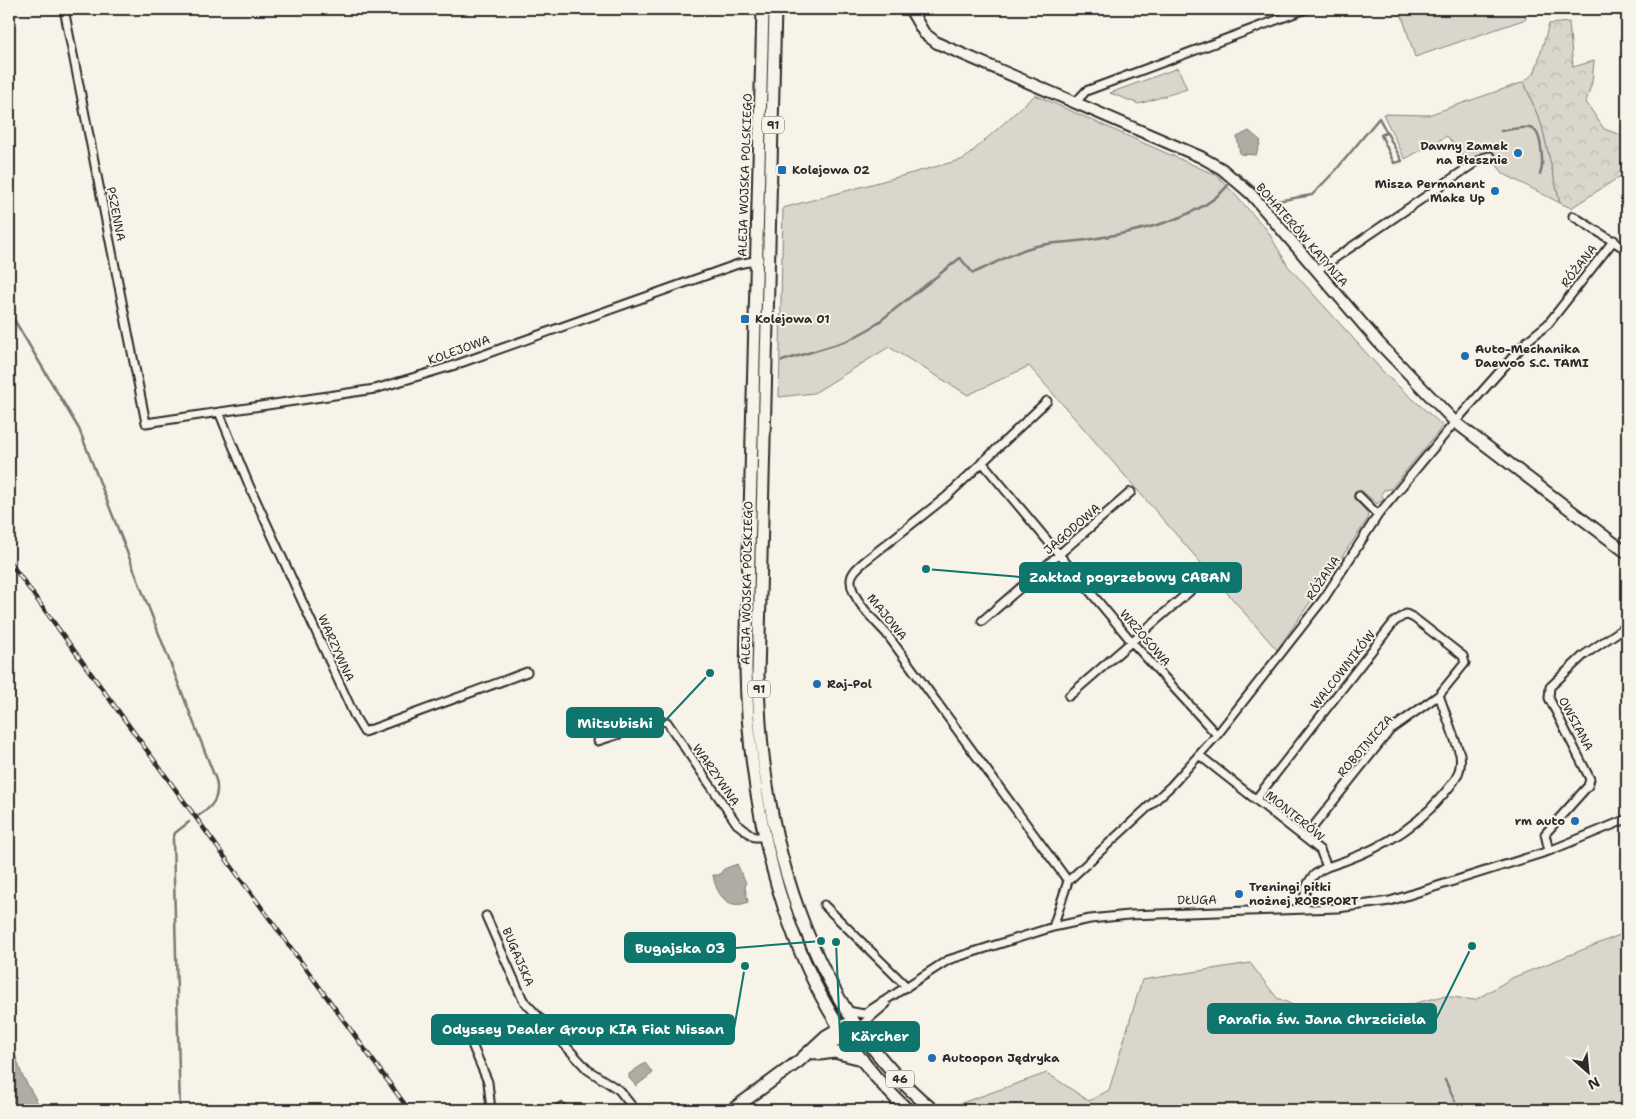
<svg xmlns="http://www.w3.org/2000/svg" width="1636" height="1119" font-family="'Shantell Sans',sans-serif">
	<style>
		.green { fill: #dad6cc; stroke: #82807c }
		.forest { fill: url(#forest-crowns); stroke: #82807c }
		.water { fill: #afaca4; stroke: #7a7874 }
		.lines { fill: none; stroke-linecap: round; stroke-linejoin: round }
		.stream { stroke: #7a7874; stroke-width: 2.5 }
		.street-casing { stroke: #2b2b2b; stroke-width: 11 }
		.secondary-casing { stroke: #2b2b2b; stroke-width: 14 }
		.primary-casing { stroke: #2b2b2b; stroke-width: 15 }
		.street { stroke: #f7f3e8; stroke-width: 7 }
		.secondary { stroke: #f7f3e8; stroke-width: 10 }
		.primary { stroke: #f7f3e8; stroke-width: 11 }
		.rail-casing { stroke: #2b2b2b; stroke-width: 4.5 }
		.rail { stroke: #f7f3e8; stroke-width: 2.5; stroke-dasharray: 8; stroke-linecap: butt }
		.poi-dot { fill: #1f6fb2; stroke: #f7f3e8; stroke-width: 2 }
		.labels { text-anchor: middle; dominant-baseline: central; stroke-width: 4; stroke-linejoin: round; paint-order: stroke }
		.shield { fill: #f7f3e8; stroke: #686764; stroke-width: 1 }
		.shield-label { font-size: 11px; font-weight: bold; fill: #2b2b2b }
		.poi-label { font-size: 12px; font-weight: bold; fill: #2b2b2b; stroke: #f7f3e8; text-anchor: start }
		.street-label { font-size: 12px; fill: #2b2b2b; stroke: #f7f3e8 }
		.leader { fill: none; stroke: #0f766e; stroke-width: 2 }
		.callout-dot { fill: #0f766e; stroke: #f7f3e8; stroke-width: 2 }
		.callout { fill: #0f766e; stroke: #0f766e; stroke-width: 2 }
		.callout-label { font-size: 14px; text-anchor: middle; font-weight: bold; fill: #fff }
	</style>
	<defs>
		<pattern id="forest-crowns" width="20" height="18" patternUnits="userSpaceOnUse" patternTransform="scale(1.25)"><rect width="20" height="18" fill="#dad6cc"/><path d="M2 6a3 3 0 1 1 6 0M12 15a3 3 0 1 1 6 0" fill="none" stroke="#bbb8af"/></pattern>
	</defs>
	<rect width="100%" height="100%" fill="#f7f3e8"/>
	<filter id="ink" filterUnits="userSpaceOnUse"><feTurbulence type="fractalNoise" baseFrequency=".02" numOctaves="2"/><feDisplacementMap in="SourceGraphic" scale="10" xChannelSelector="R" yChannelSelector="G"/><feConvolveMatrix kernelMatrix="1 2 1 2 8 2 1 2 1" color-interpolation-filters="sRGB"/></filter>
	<g filter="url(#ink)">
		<path class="green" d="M 1400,9 L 1525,9 L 1526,19 L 1415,57 Z
			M 1178,68 L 1187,89 L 1139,104 L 1110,93 Z
			M 1524,82 L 1542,126 L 1560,203 L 1504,174 L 1486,152 L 1468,163 L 1447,136 L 1405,159 L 1383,114 L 1428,115 Z
			M 1035,95 L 1218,176 L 1267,230 L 1288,266 L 1387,376 L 1443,426 L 1391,489 L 1384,490 L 1381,494 L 1384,499 L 1377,504 L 1361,490 L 1355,492 L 1353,497 L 1367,512 L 1368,519 L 1277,650 L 1029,366 L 968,395 L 889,347 L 814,393 L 779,397 L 783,208 L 964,159 Z
			M 778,857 L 839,1005 L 835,1007 L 797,928 L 775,858 Z
			M 1627,932 L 1627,1110 L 963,1110 L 953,1106 L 1047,1073 L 1089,1101 L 1109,1090 L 1142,980 L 1250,963 L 1277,998 L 1334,1023 L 1444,996 L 1475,1000 L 1512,978 Z"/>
		<path class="forest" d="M 1569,22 L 1573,67 L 1594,61 L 1592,82 L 1586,102 L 1604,129 L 1627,137 L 1627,172 L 1571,208 L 1560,203 L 1542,126 L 1524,82 L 1535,72 L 1549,24 Z"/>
		<path class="water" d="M 1249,131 L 1261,141 L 1256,155 L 1240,154 L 1237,137 Z
			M 737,864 L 746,883 L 745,888 L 748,902 C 728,911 716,894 713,875 L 719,875 L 724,869 Z
			M 9,1044 L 15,1054 L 22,1075 L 42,1110 L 12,1110 L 9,1104 Z
			M 645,1063 L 653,1073 L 636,1086 L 629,1078 L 629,1074 Z"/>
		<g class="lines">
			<path class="stream" d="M 1501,131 C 1510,130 1525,125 1533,129 C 1542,134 1544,166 1540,174
				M 1234,176 L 1237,173 L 1271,202 L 1312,195 L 1336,170 L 1379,118 L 1402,161 L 1394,163 L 1381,135 L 1386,133
				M 9,311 L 79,429 L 216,780 C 220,797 213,807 198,816
				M 782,361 L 847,341 L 871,328 L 960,258 L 973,273 C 992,265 1010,254 1029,248 C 1046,242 1068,243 1086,240 C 1130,233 1205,220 1231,181
				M 1445,1080 L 1455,1101
				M 180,1110 L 173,839 L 175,833 L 189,822"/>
			<defs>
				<path id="street" d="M 64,9 L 146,423 L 375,389 L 452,366 L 738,264 L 759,260
					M 1075,103 L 1086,91 L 1306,9
					M 1573,216 L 1627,250
					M 1316,271 L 1482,158 L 1490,156
					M 1047,401 L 946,497 L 865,561 C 860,566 851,572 851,580 C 850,598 875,621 886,633 L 1068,881
					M 219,412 L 249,485 L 355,717 L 364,732 L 527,672
					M 982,462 L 1132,642 L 1217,735
					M 1359,496 L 1378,515
					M 982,621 L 1131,492
					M 1069,696 L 1190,591
					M 598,741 L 660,721 L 667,722 L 737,824 L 754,837 L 765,837
					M 1199,755 L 1320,850 L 1327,867 C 1306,876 1305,888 1303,909
					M 1256,799 L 1394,622 L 1406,614 L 1414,618 L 1463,656 L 1465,663 L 1439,695 L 1390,730 L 1305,837
					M 1549,851 L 1545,834 L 1588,786 L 1590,779 L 1549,698 L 1550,687 L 1584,655 L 1627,626
					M 1327,867 C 1371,853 1411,833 1441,797 C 1453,783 1463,774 1460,754 L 1439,695
					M 824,905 L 907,987
					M 486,916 L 523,1000 L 588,1070 L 619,1090 L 635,1110
					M 1053,927 L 1068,881 L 1171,786 L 1217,735 L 1325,597 L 1378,515 L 1455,422 L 1526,342 L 1548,324 L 1614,240
					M 848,1011 L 864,1014 L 948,960 L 1053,927 L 1090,919 L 1129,915 L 1338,908 L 1390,901 L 1549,851 L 1627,819
					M 858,1028 L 886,1004
					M 473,1047 L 488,1082 L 491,1110
					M 557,1110 L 561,1107"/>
				<path id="secondary" d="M 910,9 L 924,33 L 937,43 L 1201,157 L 1222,169 L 1251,194 L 1379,343 L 1455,422 L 1627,553"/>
				<path id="primary" d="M 763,9 L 746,669 C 749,822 790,1003 908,1110
					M 775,9 L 758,675 C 760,832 808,1007 933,1110
					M 814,1053 L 851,1033
					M 820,1054 L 834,1052 L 862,1059
					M 732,1110 L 799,1061 L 826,1036 L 845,1025"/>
			</defs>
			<use href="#street" class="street-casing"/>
			<use href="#secondary" class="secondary-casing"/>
			<use href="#primary" class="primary-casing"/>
			<use href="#street" class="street"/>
			<use href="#secondary" class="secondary"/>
			<use href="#primary" class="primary"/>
			<defs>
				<path id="rail" d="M 9,561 L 409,1110"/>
			</defs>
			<use href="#rail" class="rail-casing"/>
			<use href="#rail" class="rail"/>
		</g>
	</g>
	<g class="poi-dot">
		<circle cx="1518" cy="153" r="5"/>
		<rect x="777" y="165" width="10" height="10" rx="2.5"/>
		<circle cx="1495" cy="191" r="5"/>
		<rect x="740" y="314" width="10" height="10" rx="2.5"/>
		<circle cx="1465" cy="356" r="5"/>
		<circle cx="817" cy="684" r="5"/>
		<circle cx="1575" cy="821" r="5"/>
		<circle cx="1239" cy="894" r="5"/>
		<circle cx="932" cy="1058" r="5"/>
	</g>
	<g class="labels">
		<g class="shield">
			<rect x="762" y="116.5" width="22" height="17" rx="4"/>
			<rect x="748" y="680.5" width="22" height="17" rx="4"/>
			<rect x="886" y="1070.5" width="28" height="17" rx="4"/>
		</g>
		<g class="shield-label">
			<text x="773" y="125">91</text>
			<text x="759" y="689">91</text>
			<text x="900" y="1079">46</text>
		</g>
		<g class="poi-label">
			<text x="1508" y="146" text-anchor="end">Dawny Zamek<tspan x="1508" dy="14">na Błesznie</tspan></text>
			<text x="792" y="170">Kolejowa 02</text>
			<text x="1485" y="184" text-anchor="end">Misza Permanent<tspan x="1485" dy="14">Make Up</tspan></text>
			<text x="755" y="319">Kolejowa 01</text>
			<text x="1475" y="349">Auto-Mechanika<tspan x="1475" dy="14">Daewoo S.C. TAMI</tspan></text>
			<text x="827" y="684">Raj-Pol</text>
			<text x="1565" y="821" text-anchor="end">rm auto</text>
			<text x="1249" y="887">Treningi piłki<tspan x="1249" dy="14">nożnej ROBSPORT</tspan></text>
			<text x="942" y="1058">Autoopon Jędryka</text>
		</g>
		<g class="street-label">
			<text transform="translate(745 175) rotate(-88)">ALEJA WOJSKA POLSKIEGO</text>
			<text transform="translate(116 214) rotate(79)">PSZENNA</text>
			<text transform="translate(1302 235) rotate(49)">BOHATERÓW KATYNIA</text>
			<text transform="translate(1579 266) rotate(-52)">RÓŻANA</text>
			<text transform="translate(459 350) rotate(-20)">KOLEJOWA</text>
			<text transform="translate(1072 529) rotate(-41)">JAGODOWA</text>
			<text transform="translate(1323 578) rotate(-56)">RÓŻANA</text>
			<text transform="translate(747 583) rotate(-89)">ALEJA WOJSKA POLSKIEGO</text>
			<text transform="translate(887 617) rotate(51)">MAJOWA</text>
			<text transform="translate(1145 638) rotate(49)">WRZOSOWA</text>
			<text transform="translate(336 648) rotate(66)">WARZYWNA</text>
			<text transform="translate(1343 670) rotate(-52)">WALCOWNIKÓW</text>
			<text transform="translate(1576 724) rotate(62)">OWSIANA</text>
			<text transform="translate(1365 746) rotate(-49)">ROBOTNICZA</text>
			<text transform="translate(716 775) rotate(55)">WARZYWNA</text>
			<text transform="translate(1295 816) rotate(39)">MONTERÓW</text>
			<text transform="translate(1197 900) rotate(-1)">DŁUGA</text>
			<text transform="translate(518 957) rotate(67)">BUGAJSKA</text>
		</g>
	</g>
	<path class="leader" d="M926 569L1020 577M710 673L663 723M821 941L735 948M1472 946L1436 1019M745 966L734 1029M836 942L840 1036"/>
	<g class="callout-dot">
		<circle cx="926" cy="569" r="5"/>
		<circle cx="710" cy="673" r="5"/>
		<circle cx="821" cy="941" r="5"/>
		<circle cx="1472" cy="946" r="5"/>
		<circle cx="745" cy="966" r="5"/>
		<circle cx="836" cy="942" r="5"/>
	</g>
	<g class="callout">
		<rect x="1020" y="563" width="221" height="29" rx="5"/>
		<rect x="567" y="708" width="96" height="29" rx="5"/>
		<rect x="625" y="933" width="110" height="29" rx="5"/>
		<rect x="1208" y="1004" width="228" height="29" rx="5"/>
		<rect x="432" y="1015" width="302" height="29" rx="5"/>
		<rect x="840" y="1022" width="79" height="29" rx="5"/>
	</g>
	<g class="callout-label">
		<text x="1130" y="582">Zakład pogrzebowy CABAN</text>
		<text x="615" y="728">Mitsubishi</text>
		<text x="680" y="953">Bugajska 03</text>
		<text x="1322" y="1024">Parafia św. Jana Chrzciciela</text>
		<text x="583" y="1034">Odyssey Dealer Group KIA Fiat Nissan</text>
		<text x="880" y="1041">Kärcher</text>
	</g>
	<rect width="1636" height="1119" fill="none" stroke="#f7f3e8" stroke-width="30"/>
	<rect x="15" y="15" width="1606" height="1089" fill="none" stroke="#2b2b2b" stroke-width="2" filter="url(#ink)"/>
	<g transform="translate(1588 1072) rotate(153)" stroke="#f7f3e8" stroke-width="4" paint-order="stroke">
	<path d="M0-4L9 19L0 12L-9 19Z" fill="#2b2b2b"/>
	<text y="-8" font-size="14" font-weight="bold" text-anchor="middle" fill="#2b2b2b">N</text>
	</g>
</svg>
